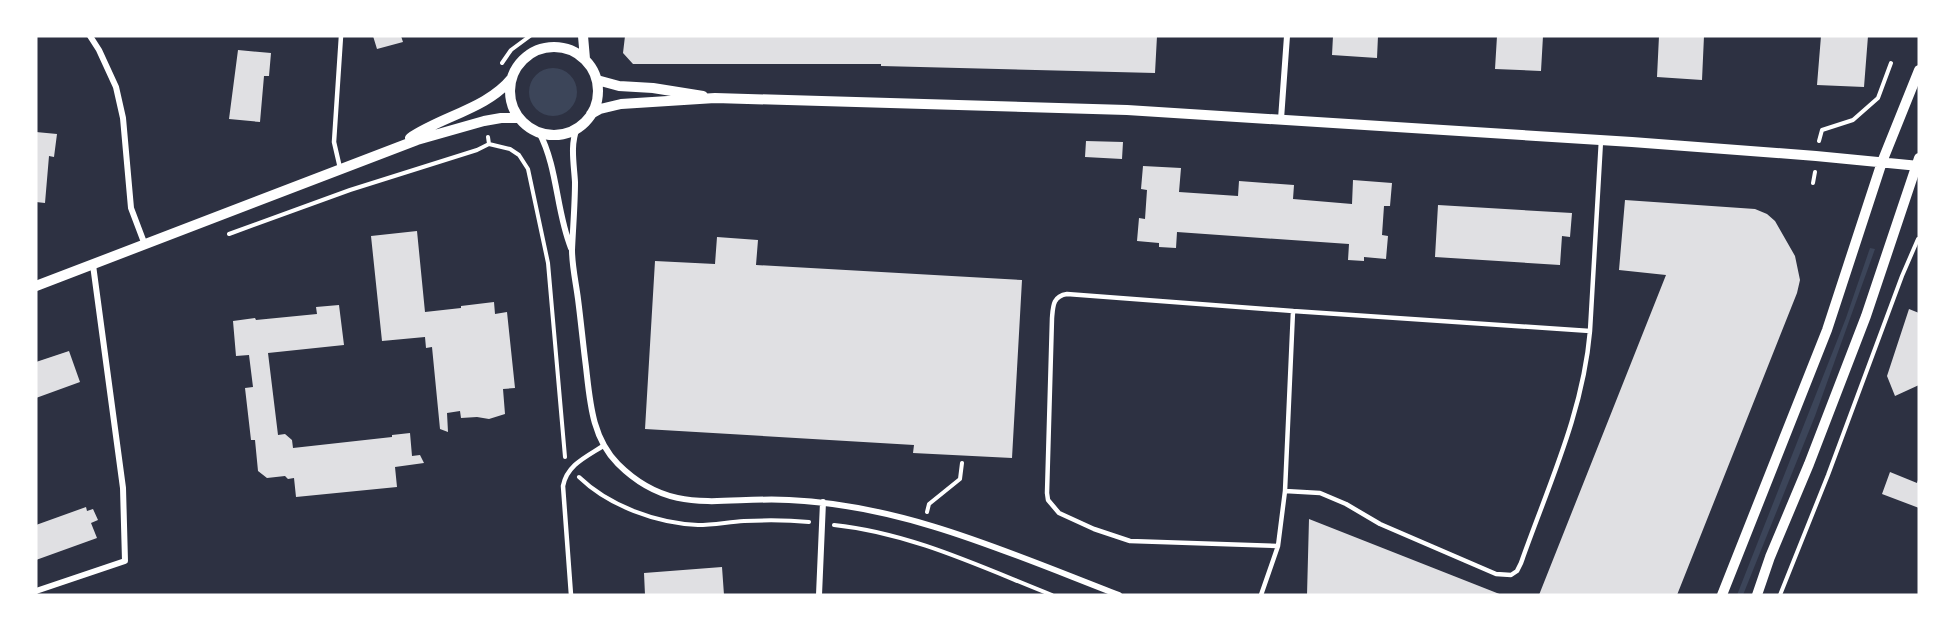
<svg xmlns="http://www.w3.org/2000/svg" width="1955" height="631" font-family="'Space Grotesk',sans-serif">
	<style>
		.green { fill: #3c4559 }
		.building { fill: #e0e0e3 }
		.lines { fill: none; stroke-linecap: round; stroke-linejoin: round }
		.path { stroke: #fff; stroke-width: 4 }
		.service { stroke: #fff; stroke-width: 4.5 }
		.minor { stroke: #fff; stroke-width: 6 }
		.tertiary { stroke: #fff; stroke-width: 10 }
	</style>
	<rect width="100%" height="100%" fill="#2d3142"/>
	<path class="green" d="M529 92a24 24 0 1 1 48 0a24 24 0 1 1-48 0Z
		M 1870,248 L 1875,249 L 1815,416 L 1743,595 L 1737,595 L 1846,318 Z"/>
	<path class="building" d="M 373,36 L 401,36 L 403,42 L 377,49 Z
		M 625,36 L 1157,36 L 1155,73 L 881,66 L 881,64 L 633,64 L 623,53 Z
		M 1333,36 L 1378,36 L 1377,58 L 1332,55 Z
		M 1497,36 L 1543,36 L 1541,71 L 1495,69 Z
		M 1659,36 L 1704,36 L 1702,80 L 1657,77 Z
		M 1821,36 L 1868,36 L 1864,87 L 1817,85 Z
		M 238,50 L 271,53 L 269,76 L 264,76 L 260,122 L 229,119 Z
		M 36,132 L 57,134 L 54,157 L 49,156 L 45,203 L 36,202 Z
		M 1086,141 L 1123,142 L 1122,159 L 1085,157 Z
		M 1143,166 L 1181,168 L 1179,192 L 1238,196 L 1239,181 L 1294,185 L 1293,199 L 1352,204 L 1353,180 L 1392,183 L 1390,206 L 1384,206 L 1382,235 L 1388,236 L 1386,259 L 1364,257 L 1364,261 L 1348,260 L 1349,244 L 1177,232 L 1176,248 L 1159,247 L 1159,243 L 1137,241 L 1139,218 L 1145,219 L 1147,190 L 1141,189 Z
		M 1625,200 L 1755,209 L 1767,214 L 1775,221 L 1795,256 L 1800,280 L 1797,293 L 1677,595 L 1539,595 L 1666,275 L 1619,270 Z
		M 1438,205 L 1572,213 L 1570,237 L 1562,236 L 1560,265 L 1435,257 Z
		M 417,231 L 425,312 L 461,308 L 461,306 L 494,302 L 495,314 L 507,312 L 515,388 L 503,389 L 505,414 L 489,419 L 477,417 L 461,418 L 460,411 L 447,413 L 448,432 L 440,429 L 432,347 L 426,348 L 425,337 L 382,341 L 371,236 Z
		M 717,237 L 758,240 L 756,265 L 1022,280 L 1012,458 L 913,453 L 914,445 L 645,429 L 655,261 L 715,264 Z
		M 339,305 L 344,345 L 268,353 L 278,435 L 285,434 L 292,440 L 293,448 L 392,437 L 392,435 L 410,433 L 412,456 L 420,455 L 424,463 L 395,467 L 397,487 L 296,497 L 294,478 L 288,479 L 285,476 L 267,478 L 258,471 L 255,440 L 251,440 L 245,388 L 253,387 L 249,355 L 236,356 L 233,321 L 255,318 L 256,320 L 317,314 L 316,307 Z
		M 1909,309 L 1919,313 L 1919,385 L 1895,396 L 1887,376 Z
		M 69,351 L 80,382 L 36,398 L 36,362 Z
		M 1890,472 L 1917,483 L 1919,477 L 1919,508 L 1882,494 Z
		M 86,507 L 87,511 L 93,509 L 98,520 L 91,523 L 97,538 L 36,560 L 36,525 Z
		M 1309,519 L 1502,595 L 1307,595 Z
		M 722,567 L 724,595 L 645,595 L 644,573 Z"/>
	<g class="lines">
		<path class="path" d="M 502,63 L 511,50 L 530,36
			M 488,137 L 489,144 L 510,149 L 519,155 L 528,169 L 548,263 L 565,457
			M 1819,141 L 1822,130 L 1853,120 L 1878,98 L 1891,63
			M 1813,183 L 1815,172
			M 229,234 L 350,190 L 477,150 L 489,144
			M 579,477 C 609,506 656,523 698,525 C 713,525 728,522 744,521 C 765,520 788,520 809,522
			M 927,512 L 929,504 L 960,479 L 962,463
			M 834,525 C 911,533 981,567 1052,595
			M 1780,595 L 1828,475 L 1902,276 L 1918,239"/>
		<path class="service" d="M 340,168 L 334,142 L 341,36
			M 1590,331 L 1601,140
			M 1285,491 L 1320,493 L 1346,504 L 1380,524 L 1496,574 L 1511,575 L 1517,571 L 1521,563 C 1548,486 1583,413 1590,331 L 1293,311
			M 571,595 L 563,486 C 567,465 586,457 603,446
			M 1261,595 L 1278,546 L 1285,491 L 1293,311 L 1067,294 C 1053,296 1053,306 1052,318 L 1047,493 L 1048,500 L 1059,513 L 1094,529 L 1130,541 L 1278,546"/>
		<path class="minor" d="M 90,36 L 99,50 L 116,87 L 123,118 L 131,208 L 145,245
			M 1281,119 L 1287,36
			M 577,128 C 570,145 574,164 575,182 C 575,204 573,227 572,250 C 572,266 576,283 578,299 C 581,322 583,344 586,367 C 590,402 592,438 618,464 C 672,518 722,496 789,500 C 905,505 1012,554 1119,595
			M 539,132 C 558,168 556,211 571,248
			M 36,591 L 125,561 L 123,488 L 93,265
			M 819,595 L 823,502"/>
		<path class="tertiary" d="M 583,36 L 585,59
			M510 91a44 44 0 1 1 88 0a44 44 0 1 1-88 0Z
			M 597,80 L 619,86 L 653,88 L 703,96
			M 591,114 L 600,109 L 621,104 L 715,98 L 1127,110 L 1632,142 L 1816,156 L 1919,166
			M 410,138 C 442,116 487,109 512,78
			M 36,286 L 417,140 L 484,121 L 501,118 L 519,118
			M 1722,595 L 1827,330 L 1882,162 L 1919,70
			M 1757,595 L 1770,557 L 1809,464 L 1866,316 L 1919,158"/>
	</g>
	<rect width="1955" height="631" fill="none" stroke="#ffffff" stroke-width="75"/>
</svg>
